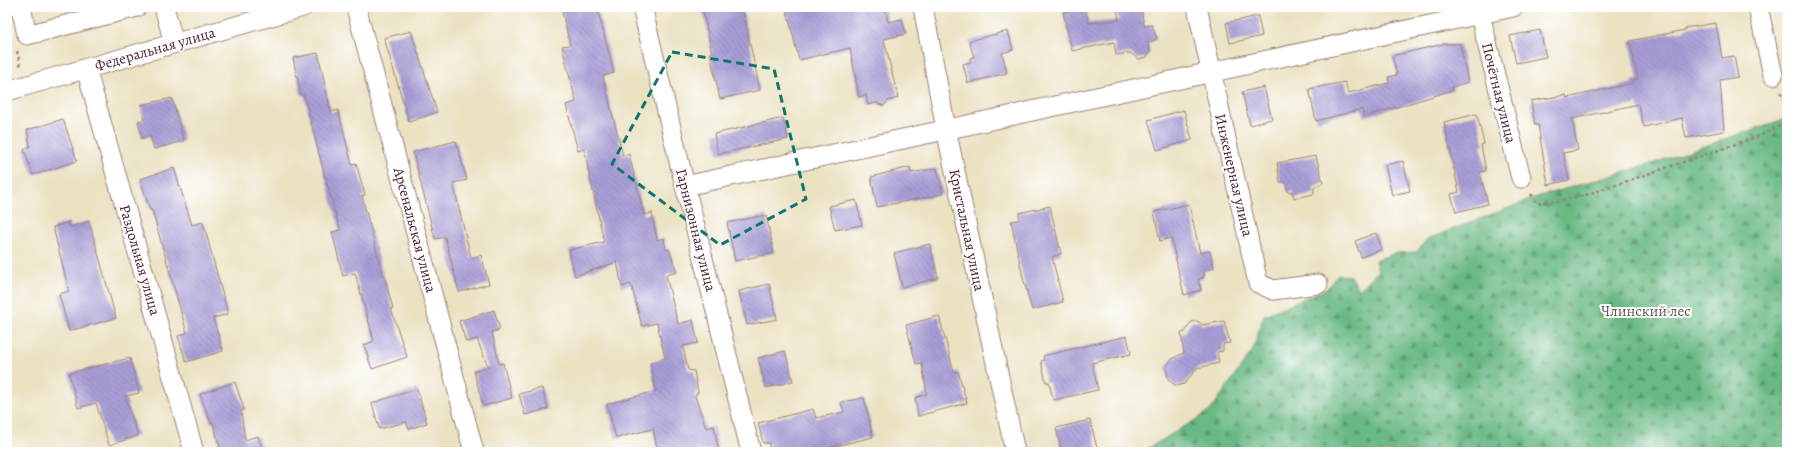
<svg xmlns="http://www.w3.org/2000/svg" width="1794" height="459" font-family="Alegreya,serif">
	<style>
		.forest { fill: url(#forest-firs); stroke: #5a6c58 }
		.building { fill: url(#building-back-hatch) }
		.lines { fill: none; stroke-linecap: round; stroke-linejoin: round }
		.minor-casing { stroke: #9a8076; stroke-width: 21 }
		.path { stroke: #9a8076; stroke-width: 2.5; stroke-dasharray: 3 3; stroke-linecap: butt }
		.minor { stroke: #fff; stroke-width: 19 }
		.marked { fill: none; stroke: #0f766e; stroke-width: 3; stroke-dasharray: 8 5; stroke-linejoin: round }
		.labels { text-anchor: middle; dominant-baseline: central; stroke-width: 4; stroke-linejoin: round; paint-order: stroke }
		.street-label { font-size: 15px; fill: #4a1f2b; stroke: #fff }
		.park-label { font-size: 15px; fill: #5b574d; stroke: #fff }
	</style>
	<defs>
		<pattern id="forest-firs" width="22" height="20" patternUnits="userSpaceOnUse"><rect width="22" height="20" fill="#69b984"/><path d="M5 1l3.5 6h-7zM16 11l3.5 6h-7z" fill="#58966c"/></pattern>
		<pattern id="building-back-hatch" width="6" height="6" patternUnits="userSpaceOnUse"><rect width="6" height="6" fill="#a89ed7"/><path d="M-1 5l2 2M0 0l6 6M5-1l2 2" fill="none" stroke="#8b80af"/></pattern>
	</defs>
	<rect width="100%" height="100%" fill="#fff"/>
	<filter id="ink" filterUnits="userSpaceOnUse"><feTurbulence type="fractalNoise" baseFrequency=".025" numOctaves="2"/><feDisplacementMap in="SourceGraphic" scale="8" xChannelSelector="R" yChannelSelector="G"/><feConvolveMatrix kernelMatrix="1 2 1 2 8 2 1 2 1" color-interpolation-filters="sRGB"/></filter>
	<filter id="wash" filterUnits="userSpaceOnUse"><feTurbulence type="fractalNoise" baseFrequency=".012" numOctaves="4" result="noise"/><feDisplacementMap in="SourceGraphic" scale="16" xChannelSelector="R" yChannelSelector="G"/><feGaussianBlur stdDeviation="0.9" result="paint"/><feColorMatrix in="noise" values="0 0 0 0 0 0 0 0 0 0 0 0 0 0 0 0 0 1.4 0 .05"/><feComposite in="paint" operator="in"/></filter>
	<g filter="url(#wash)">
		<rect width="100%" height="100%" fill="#ebe2c2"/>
		<path class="forest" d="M 1787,118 L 1787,452 L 1123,452 L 1144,451 L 1210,411 L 1253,350 L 1264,315 L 1327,289 L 1337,275 L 1351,276 L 1359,290 L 1378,271 L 1375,260 L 1396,253 L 1417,252 L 1427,239 L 1540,196 L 1645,166 Z"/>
		<g id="blocks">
			<path class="building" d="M 561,7 L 597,7 L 614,73 L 603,76 L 623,156 L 629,154 L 644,215 L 652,213 L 657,240 L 664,238 L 666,250 L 669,249 L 677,272 L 666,275 L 678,324 L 693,320 L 698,343 L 683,346 L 688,370 L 694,371 L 698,392 L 695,396 L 706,428 L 714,426 L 718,448 L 696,452 L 658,452 L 653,429 L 616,438 L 607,404 L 656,391 L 650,363 L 665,358 L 657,323 L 642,326 L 631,284 L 622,287 L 617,262 L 575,276 L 569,250 L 604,242 L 584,149 L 578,151 L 566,105 L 576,102 L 562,46 L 570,45 Z
				M 702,7 L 742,7 L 760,90 L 720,99 L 710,53 L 712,53 Z
				M 786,7 L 885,7 L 888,22 L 902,19 L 906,34 L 884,39 L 898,98 L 888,101 L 884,106 L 876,103 L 868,105 L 866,95 L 859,97 L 850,48 L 799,60 Z
				M 1117,7 L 1141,7 L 1144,26 L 1152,25 L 1157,39 L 1148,43 L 1150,51 L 1147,57 L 1139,59 L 1130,53 L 1116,55 L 1114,42 L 1072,51 L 1063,12 L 1085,8 L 1089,23 L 1119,20 Z
				M 1258,16 L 1262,36 L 1230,43 L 1226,23 Z
				M 1716,23 L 1722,58 L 1734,56 L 1738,77 L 1720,80 L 1724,131 L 1686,138 L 1682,118 L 1644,127 L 1638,104 L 1572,119 L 1578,150 L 1563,153 L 1569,180 L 1548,185 L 1538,125 L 1535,125 L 1531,101 L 1566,95 L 1567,98 L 1633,83 L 1632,81 L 1638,79 L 1630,41 L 1685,30 L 1685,28 Z
				M 1540,30 L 1546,57 L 1516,63 L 1510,36 Z
				M 411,31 L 437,112 L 409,122 L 384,38 Z
				M 1008,31 L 1013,50 L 1002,53 L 1007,73 L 968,83 L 963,64 L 971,62 L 970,58 L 974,57 L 969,41 Z
				M 1443,44 L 1460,44 L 1468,82 L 1452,87 L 1453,90 L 1364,117 L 1362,109 L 1316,121 L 1309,89 L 1345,82 L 1348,93 L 1389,83 L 1388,77 L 1397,75 L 1392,56 Z
				M 318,53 L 331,112 L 338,110 L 352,165 L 356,163 L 365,195 L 362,196 L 383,275 L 384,275 L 393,309 L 391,309 L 407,357 L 372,369 L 364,345 L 374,341 L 355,273 L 343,276 L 332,232 L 340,230 L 324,173 L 304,95 L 301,95 L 293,58 Z
				M 1264,87 L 1272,119 L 1250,125 L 1242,92 Z
				M 172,98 L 184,141 L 154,149 L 150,136 L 142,138 L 138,121 L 144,120 L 141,105 Z
				M 1184,110 L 1192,140 L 1157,150 L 1148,120 Z
				M 1477,114 L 1484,144 L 1481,145 L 1486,171 L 1480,172 L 1488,204 L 1456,212 L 1451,194 L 1459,192 L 1444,122 Z
				M 783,118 L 788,139 L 718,154 L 714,134 Z
				M 63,119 L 77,161 L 33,175 L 24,150 L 30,146 L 27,130 Z
				M 456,141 L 467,180 L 453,183 L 471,258 L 481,255 L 489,284 L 459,292 L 445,237 L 435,239 L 413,152 Z
				M 1316,156 L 1323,183 L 1314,187 L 1314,194 L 1294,198 L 1292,191 L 1288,192 L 1285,182 L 1280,182 L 1277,163 Z
				M 1403,161 L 1410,191 L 1392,195 L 1385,165 Z
				M 910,167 L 911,173 L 937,168 L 943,194 L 877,207 L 871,177 Z
				M 174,168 L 192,225 L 203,222 L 228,314 L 213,318 L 223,351 L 186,362 L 178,336 L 187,333 L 152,210 L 150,210 L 140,179 Z
				M 856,200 L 862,225 L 835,230 L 829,206 Z
				M 1189,204 L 1200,253 L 1210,251 L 1214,268 L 1204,271 L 1204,277 L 1198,280 L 1201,290 L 1184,295 L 1171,238 L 1160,241 L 1154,212 Z
				M 1050,206 L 1061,254 L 1052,257 L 1063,302 L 1032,310 L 1023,278 L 1011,221 L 1019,220 L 1019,213 Z
				M 766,215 L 774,253 L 735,261 L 727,223 Z
				M 89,221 L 116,318 L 69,331 L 59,294 L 69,291 L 53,227 L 69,222 L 70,227 Z
				M 1376,233 L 1382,249 L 1361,257 L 1355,241 Z
				M 930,244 L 938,278 L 902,287 L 894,253 Z
				M 769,284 L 777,319 L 747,325 L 739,291 Z
				M 494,310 L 500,329 L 492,332 L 499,364 L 503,363 L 512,398 L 483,406 L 474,371 L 488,367 L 477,339 L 466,342 L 459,321 Z
				M 939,316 L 954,372 L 958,371 L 967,403 L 918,416 L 915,398 L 927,394 L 922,363 L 916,364 L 906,325 Z
				M 1198,321 L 1202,325 L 1224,321 L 1230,343 L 1223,344 L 1223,351 L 1217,352 L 1219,363 L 1197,368 L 1184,384 L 1176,386 L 1168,379 L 1166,367 L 1172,359 L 1184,353 L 1181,333 L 1185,332 L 1191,322 Z
				M 1127,336 L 1131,354 L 1092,363 L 1098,390 L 1053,400 L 1049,382 L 1046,382 L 1041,361 L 1044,360 L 1043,356 Z
				M 785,351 L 793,381 L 766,388 L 758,358 Z
				M 130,358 L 139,393 L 125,396 L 138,436 L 109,445 L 96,403 L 78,408 L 69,373 Z
				M 235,382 L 244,409 L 241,412 L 245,440 L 258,436 L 263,452 L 218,452 L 217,448 L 220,448 L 213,422 L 211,423 L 200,394 Z
				M 542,388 L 548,409 L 525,415 L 519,394 Z
				M 417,389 L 427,423 L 409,429 L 406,422 L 379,429 L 372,403 Z
				M 864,398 L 873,437 L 823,449 L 824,452 L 771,452 L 769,443 L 763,443 L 758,423 L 813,409 L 816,418 L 844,412 L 841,402 Z
				M 1090,420 L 1098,452 L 1062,452 L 1056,428 Z"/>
		</g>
	</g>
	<g filter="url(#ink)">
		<use href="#blocks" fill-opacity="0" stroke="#9a8076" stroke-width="1"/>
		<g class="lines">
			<defs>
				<path id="minor" d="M 21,7 L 27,35 L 137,7
					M 164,7 L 174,43
					M 356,7 L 474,452
					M 642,7 L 685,186 L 751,452
					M 923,7 L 946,129 L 1015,452
					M 1197,7 L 1258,283 L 1273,290 L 1318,284
					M 1478,7 L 1521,178
					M 1758,7 L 1773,75
					M 86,68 L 194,452
					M 7,91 L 303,7
					M 685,186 L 1513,7"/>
			</defs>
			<use href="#minor" class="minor-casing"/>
			<path class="path" d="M 321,10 L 333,7
				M 17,51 L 21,68
				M 1781,92 L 1787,105
				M 1531,194 L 1537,203 L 1559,201 L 1586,195 L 1739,143 L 1762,135 L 1787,122"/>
			<use href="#minor" class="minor"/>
		</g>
	</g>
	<path class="marked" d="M 672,52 L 774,69 L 806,199 L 720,245 L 612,164 Z"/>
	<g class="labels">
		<g class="street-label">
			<text transform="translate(155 49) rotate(-16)">Федеральная улица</text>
			<text transform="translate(1499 93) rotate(76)">Почётная улица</text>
			<text transform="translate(1234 175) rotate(77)">Инженерная улица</text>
			<text transform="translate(415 230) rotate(75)">Арсенальская улица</text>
			<text transform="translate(696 230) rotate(76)">Гарнизонная улица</text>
			<text transform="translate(967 230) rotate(78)">Кристальная улица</text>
			<text transform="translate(140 260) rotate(74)">Раздольная улица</text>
		</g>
		<g class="park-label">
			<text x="1646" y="311">Члинский лес</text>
		</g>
	</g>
	<rect width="1794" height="459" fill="none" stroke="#fff" stroke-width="24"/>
</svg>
